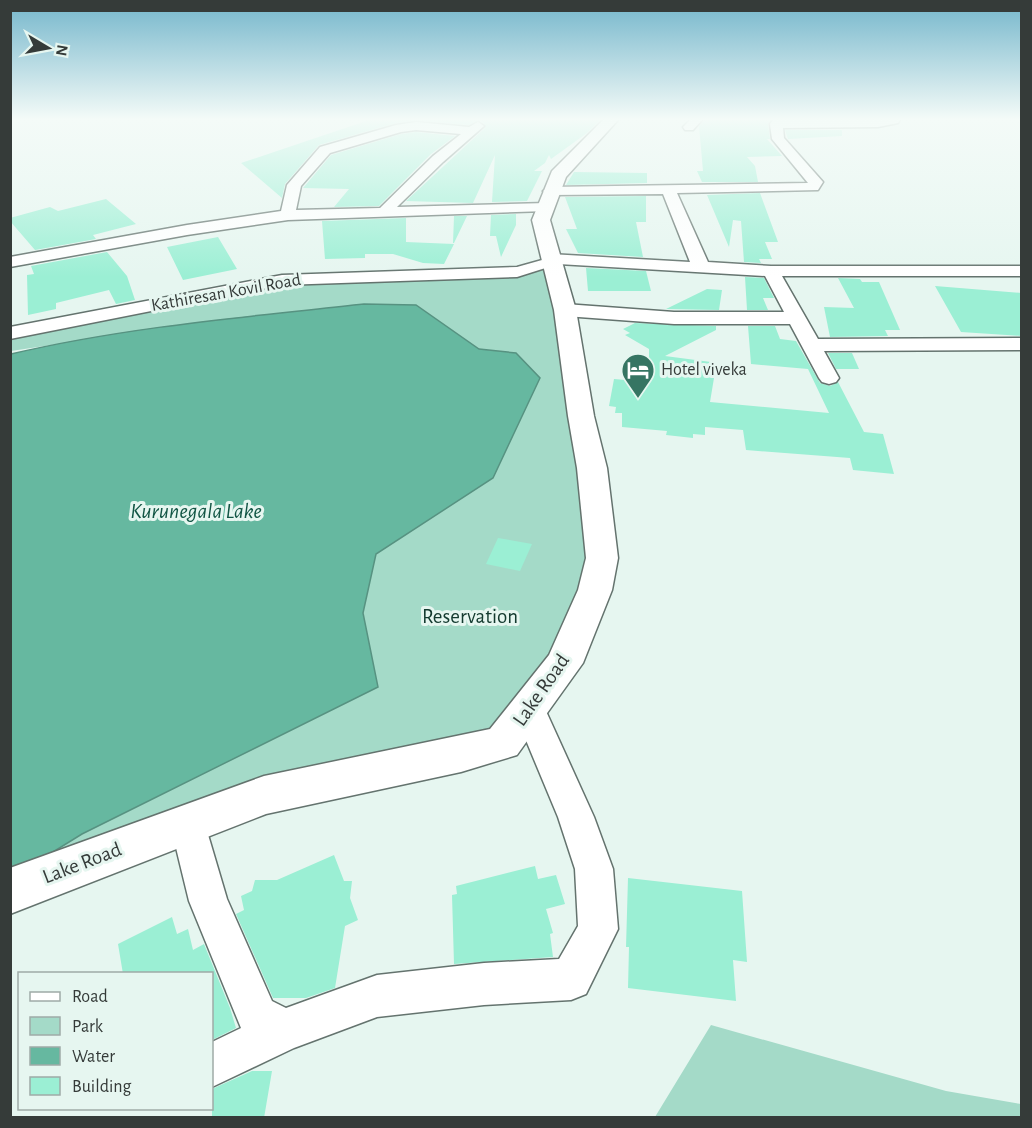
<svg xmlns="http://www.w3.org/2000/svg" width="1032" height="1128" font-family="'Alegreya Sans',sans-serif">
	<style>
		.green { fill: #a4dac8 }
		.water { fill: #66b8a0; stroke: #579281; stroke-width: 1.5 }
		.building { fill: #9befd4 }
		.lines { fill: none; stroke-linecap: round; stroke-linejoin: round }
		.street-casing { stroke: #64736e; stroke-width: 3 }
		.primary-casing { stroke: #64736e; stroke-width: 3 }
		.street { fill: #fff; fill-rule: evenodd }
		.primary { fill: #fff; fill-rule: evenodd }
		.labels { text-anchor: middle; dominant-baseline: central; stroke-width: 6; stroke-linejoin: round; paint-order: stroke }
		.far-street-label { font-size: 18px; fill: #353b39; stroke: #e6f6f0 }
		.far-poi-label { font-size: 18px; fill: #353b39; stroke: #e6f6f0; text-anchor: start }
		.park-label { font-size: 21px; fill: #133a2f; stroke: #e6f6f0 }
		.street-label { font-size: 21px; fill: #353b39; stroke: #e6f6f0 }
		.water-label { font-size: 22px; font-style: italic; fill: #125645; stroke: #e6f6f0 }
	</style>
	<rect width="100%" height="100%" fill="#e6f6f0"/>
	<path class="green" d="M 551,263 L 602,558 L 503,743 L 11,878 L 82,834 L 378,687 L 363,613 L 376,554 L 493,478 L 516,353 L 479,349 L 416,305 L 219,320 L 11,351 L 11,333 L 282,280 L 476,274 Z
		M 711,1025 L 946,1091 L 1021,1104 L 1021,1117 L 655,1117 Z"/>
	<path class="water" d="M 364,304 L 416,305 L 479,349 L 516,353 L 540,378 L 493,478 L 376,554 L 363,613 L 378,687 L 82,834 L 11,878 L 11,354 C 126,327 246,317 364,304 Z"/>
	<path class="building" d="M 369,120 L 600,120 L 587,133 L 551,159 L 549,155 L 545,163 L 534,171 L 542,171 L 527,201 L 492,202 L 495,155 L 473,203 L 406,201 L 485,128 L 485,124 L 479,120 L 469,125 L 416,120 L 396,123 L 319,145 L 285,184 L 282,198 L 241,163 Z
		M 704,120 L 771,120 L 768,124 L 770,139 L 767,139 L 782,156 L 747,157 L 755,166 L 758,182 L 702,182 L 697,171 L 703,171 L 699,126 Z
		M 785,130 L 842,130 L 842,136 L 788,139 Z
		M 416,132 L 455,136 L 431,154 L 379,206 L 334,207 L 349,189 L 303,188 L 331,155 L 401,134 Z
		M 574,172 L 647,173 L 647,183 L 566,185 Z
		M 760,193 L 778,242 L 765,242 L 772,259 L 759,259 L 761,263 L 744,262 L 741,221 L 733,220 L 729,247 L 707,195 Z
		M 646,196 L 646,222 L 636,222 L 643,257 L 578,253 L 566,229 L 577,229 L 565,197 Z
		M 106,199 L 136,224 L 93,235 L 96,239 L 35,250 L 10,221 L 10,218 L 50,207 L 58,211 Z
		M 516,214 L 516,225 L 501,257 L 496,236 L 490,236 L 491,215 Z
		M 454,216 L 467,216 L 454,243 L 453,243 Z
		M 406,218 L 406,242 L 454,244 L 444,264 L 423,263 L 393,254 L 365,254 L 365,258 L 325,259 L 322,221 Z
		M 218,237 L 237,269 L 183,280 L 167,247 Z
		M 107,252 L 127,276 L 135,300 L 116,304 L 109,290 L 56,303 L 56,309 L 28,315 L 27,275 L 34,274 L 31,266 Z
		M 586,268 L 646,271 L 651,291 L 588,291 Z
		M 745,277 L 764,278 L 774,298 L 763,298 L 768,310 L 747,310 Z
		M 838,278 L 860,279 L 862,282 L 879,282 L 900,330 L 885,330 L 888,336 L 830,337 L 824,307 L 854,308 Z
		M 935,286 L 1022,293 L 1022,336 L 961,332 Z
		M 707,289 L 722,290 L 719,310 L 666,309 Z
		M 635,323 L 716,326 L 716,330 L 665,356 L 711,362 L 708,377 L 714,378 L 710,402 L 829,413 L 808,369 L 751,364 L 748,326 L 775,326 L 780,339 L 796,341 L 820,383 L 830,386 L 838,382 L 864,432 L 883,434 L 894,474 L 853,470 L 850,458 L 746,450 L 743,430 L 705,427 L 705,435 L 693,434 L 693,438 L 666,435 L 667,431 L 622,427 L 622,413 L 615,413 L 616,407 L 609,406 L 614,379 L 649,382 L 649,349 L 625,335 L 630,333 L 623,329 Z
		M 828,353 L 852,353 L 859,369 L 836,369 Z
		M 498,538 L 532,544 L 520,571 L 486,564 Z
		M 334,855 L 344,881 L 352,881 L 350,898 L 358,920 L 345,926 L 335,988 L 306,998 L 273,998 L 236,914 L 244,910 L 241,896 L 252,891 L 255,880 L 277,880 Z
		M 535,866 L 538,879 L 556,875 L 565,904 L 546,909 L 553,933 L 550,934 L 553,957 L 454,964 L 452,895 L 457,894 L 456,886 Z
		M 628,878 L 742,891 L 747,962 L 733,960 L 736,1001 L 628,988 L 629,947 L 626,947 Z
		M 172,917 L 177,934 L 188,929 L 193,950 L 204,944 L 230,1008 L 236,1028 L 212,1040 L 212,974 L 123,974 L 118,944 Z
		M 252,1071 L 272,1071 L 264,1118 L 212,1118 L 212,1089 Z"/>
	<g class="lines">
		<defs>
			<path id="street" d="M 690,120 L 702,120 L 693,130 L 685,130 L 683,127 Z
				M 773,120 L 900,120 L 898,123 L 878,127 L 783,128 L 784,138 L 823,182 L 818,190 L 677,193 L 708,262 L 771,266 L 1022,266 L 1022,276 L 782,276 L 818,339 L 1022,338 L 1022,350 L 824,351 L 839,378 L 836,382 L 829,384 L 822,382 L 819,378 L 790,324 L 674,324 L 565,316 L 559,314 L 556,310 L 559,306 L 565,304 L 674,312 L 784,312 L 765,276 L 558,264 L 517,277 L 282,285 L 10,339 L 10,327 L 282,275 L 517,267 L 542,260 L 544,255 L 550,254 L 690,262 L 663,194 L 550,195 L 543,191 L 550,187 L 808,183 L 772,139 L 770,124 Z
				M 416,122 L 469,127 L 478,122 L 484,126 L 443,162 L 397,207 L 547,203 L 554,207 L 547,211 L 288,220 L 187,235 L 10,267 L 10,257 L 187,225 L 281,211 L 287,185 L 320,147 L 396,125 ZM 416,130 L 461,134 L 433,156 L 380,208 L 296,210 L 301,186 L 330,153 L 401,132 Z
				M 529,696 L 540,700 L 545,709 L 594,817 L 613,869 L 618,929 L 586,994 L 571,1000 L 484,1005 L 377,1017 L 294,1048 L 212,1087 L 212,1042 L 241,1028 L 189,901 L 170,823 L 175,811 L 188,807 L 201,811 L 227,899 L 272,1001 L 286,1008 L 377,975 L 484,963 L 559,959 L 578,926 L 575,869 L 558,817 L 513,709 L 518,700 Z"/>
			<path id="primary" d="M 603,120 L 618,120 L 566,177 L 550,220 L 576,310 L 594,416 L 607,468 L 618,558 L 612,590 L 583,663 L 517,755 L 461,772 L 266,814 L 10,914 L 10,868 L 264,776 L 490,729 L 549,655 L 578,590 L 586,558 L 577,468 L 568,416 L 554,310 L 532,220 L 552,171 Z"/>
		</defs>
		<use href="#street" class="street-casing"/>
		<use href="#primary" class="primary-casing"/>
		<use href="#street" class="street"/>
		<use href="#primary" class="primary"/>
	</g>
	<linearGradient id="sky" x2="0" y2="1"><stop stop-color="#74b6cb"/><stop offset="0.43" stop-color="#f4fbf8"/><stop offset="1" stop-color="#f4fbf8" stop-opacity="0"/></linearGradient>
	<rect width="1032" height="277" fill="url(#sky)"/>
	<defs>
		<symbol id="hotel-pin" viewBox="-11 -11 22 30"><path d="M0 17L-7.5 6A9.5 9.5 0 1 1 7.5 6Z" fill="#367563" stroke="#e6f6f0"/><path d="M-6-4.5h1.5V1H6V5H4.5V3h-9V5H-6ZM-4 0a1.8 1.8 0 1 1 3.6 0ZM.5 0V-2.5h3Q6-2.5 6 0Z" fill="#fff"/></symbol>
	</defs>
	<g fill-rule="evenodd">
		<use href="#hotel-pin" x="619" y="351" width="38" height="52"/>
	</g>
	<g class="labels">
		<g class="far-street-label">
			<text transform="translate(226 293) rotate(-10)">Kathiresan Kovil Road</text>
		</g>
		<g class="far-poi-label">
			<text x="661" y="370">Hotel viveka</text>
		</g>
		<g class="park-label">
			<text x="470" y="616">Reservation</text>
		</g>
		<g class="street-label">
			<text transform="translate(541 690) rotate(-55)">Lake Road</text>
			<text transform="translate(82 863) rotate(-21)">Lake Road</text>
		</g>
		<g class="water-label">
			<text x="196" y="511">Kurunegala Lake</text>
		</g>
	</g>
	<rect width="1032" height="1128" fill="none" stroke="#353b39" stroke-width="24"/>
	<rect x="18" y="972" width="195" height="138" fill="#e6f6f0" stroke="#9faba7" stroke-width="1.5"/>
	<rect x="30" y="992" width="30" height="9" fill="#ffffff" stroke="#9faba7" stroke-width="1.5"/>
	<text x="72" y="1002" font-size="18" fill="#353b39">Road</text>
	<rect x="30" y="1017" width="30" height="18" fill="#a4dac8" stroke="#9faba7" stroke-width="1.5"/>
	<text x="72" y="1032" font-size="18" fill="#353b39">Park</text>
	<rect x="30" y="1047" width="30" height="18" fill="#66b8a0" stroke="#9faba7" stroke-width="1.5"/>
	<text x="72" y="1062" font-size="18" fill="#353b39">Water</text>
	<rect x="30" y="1077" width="30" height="18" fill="#9befd4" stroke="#9faba7" stroke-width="1.5"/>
	<text x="72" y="1092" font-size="18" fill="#353b39">Building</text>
	<g transform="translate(48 48) rotate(100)" stroke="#e6f6f0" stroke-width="4.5" paint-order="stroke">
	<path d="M0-4.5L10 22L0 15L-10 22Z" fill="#353b39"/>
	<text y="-9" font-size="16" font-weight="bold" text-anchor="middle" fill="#353b39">N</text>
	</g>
</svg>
